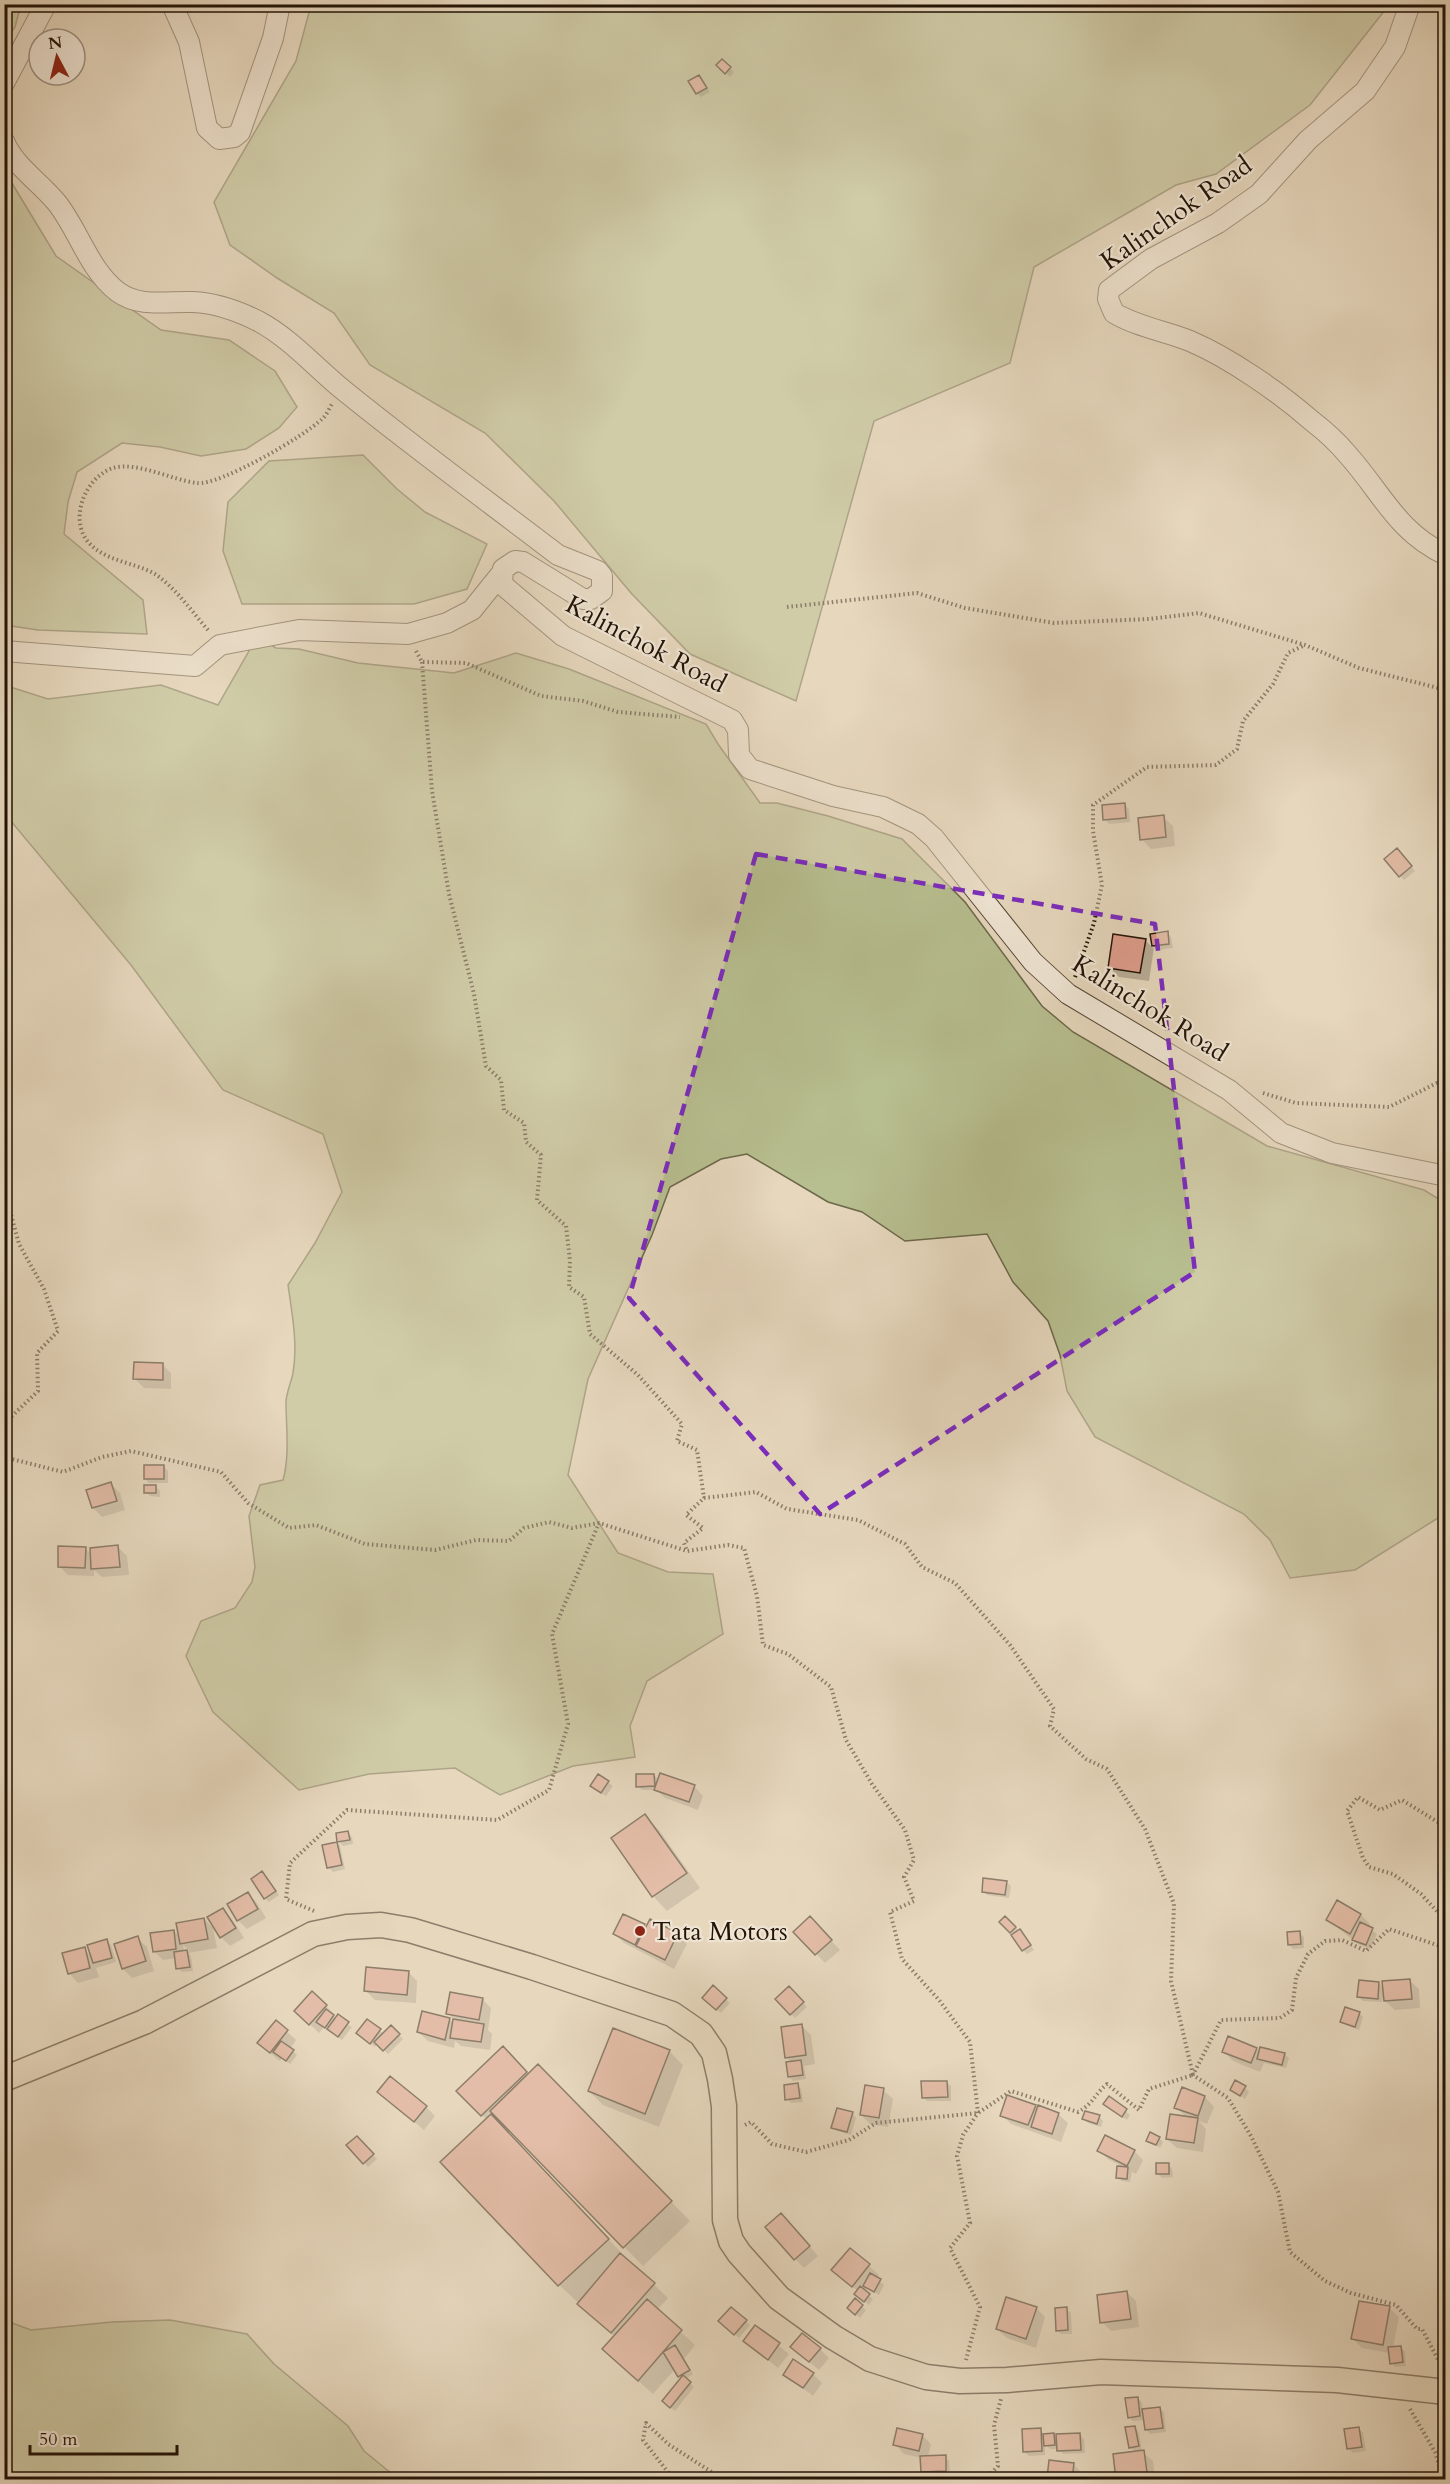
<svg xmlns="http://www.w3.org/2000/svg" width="1450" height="2484" font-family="Cardo,serif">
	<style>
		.green { fill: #b7be8f; stroke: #6c684a; stroke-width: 1.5 }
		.shadow { fill: #0003; fill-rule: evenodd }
		.building { fill: #df9d8c; stroke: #211306; stroke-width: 1.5 }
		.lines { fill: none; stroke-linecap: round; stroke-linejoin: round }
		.minor-casing { stroke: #524434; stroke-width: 22 }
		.major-casing { stroke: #211306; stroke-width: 27 }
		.path { stroke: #211306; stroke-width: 4; stroke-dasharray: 1.5 3; stroke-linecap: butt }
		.minor { stroke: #efe5d4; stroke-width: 20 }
		.major { stroke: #e6d7bd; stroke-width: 24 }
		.marked { fill: none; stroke: #7b2cbf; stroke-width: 4.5; stroke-dasharray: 12 8; stroke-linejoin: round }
		.poi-dot { fill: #8f2418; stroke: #efe5d4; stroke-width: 2 }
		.labels { text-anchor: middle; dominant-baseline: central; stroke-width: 4.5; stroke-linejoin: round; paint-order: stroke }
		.street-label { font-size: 26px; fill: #211306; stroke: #efe5d4 }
		.poi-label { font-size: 26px; fill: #211306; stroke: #efe5d4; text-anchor: start }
	</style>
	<rect width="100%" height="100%" fill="#e6d7bd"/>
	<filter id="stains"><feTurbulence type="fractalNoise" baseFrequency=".00333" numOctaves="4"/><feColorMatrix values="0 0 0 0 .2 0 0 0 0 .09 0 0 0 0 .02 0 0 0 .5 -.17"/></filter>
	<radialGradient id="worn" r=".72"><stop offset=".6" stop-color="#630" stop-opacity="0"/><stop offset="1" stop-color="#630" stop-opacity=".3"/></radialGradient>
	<path class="green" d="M 5,4 L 21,5 L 15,27 L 5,41 Z
		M 311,5 L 1389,5 L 1310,105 L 1216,174 L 1176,185 L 1034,267 L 1010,363 L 874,421 L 796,701 L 690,654 L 631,593 L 554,501 L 485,433 L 370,365 L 334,313 L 277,278 L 230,245 L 214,202 L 296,61 Z
		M 4,170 L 56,256 L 161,330 L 229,340 L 275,371 L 297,407 L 279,428 L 246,449 L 201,456 L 160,447 L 122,443 L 77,472 L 68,502 L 64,534 L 143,600 L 147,634 L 38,630 L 5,625 Z
		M 363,455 L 397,489 L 425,512 L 487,544 L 467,589 L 414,604 L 242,604 L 223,551 L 228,502 L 269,461 Z
		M 257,637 L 276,648 L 299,649 L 358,663 L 454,673 L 516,653 L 569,669 L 706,724 L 718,744 L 760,803 L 777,803 L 828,816 L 902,839 L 965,902 L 1042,1006 L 1073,1032 L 1267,1146 L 1424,1190 L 1445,1203 L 1445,1516 L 1438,1518 L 1355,1570 L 1290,1578 L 1270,1540 L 1244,1514 L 1095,1437 L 1067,1391 L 1060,1355 L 1048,1321 L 1013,1282 L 987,1234 L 905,1241 L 862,1212 L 828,1202 L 747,1154 L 721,1159 L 670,1187 L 652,1235 L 588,1379 L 568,1475 L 618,1553 L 668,1572 L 713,1574 L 723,1634 L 647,1681 L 630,1726 L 635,1757 L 573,1766 L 500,1795 L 455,1768 L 369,1774 L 299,1790 L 213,1712 L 186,1656 L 201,1621 L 235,1608 L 252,1582 L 255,1567 L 249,1516 L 260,1485 L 283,1480 C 290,1455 286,1427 286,1401 C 287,1391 291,1383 293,1373 C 298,1344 292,1313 288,1285 L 315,1243 L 342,1192 L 323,1134 L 223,1090 L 131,965 L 5,814 L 4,685 L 48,699 L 161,685 L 218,705 Z
		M 4,2320 L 31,2330 L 112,2322 L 170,2320 L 247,2334 L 274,2364 L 348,2426 L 364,2451 L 398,2479 L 5,2479 Z"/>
	<path class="shadow" d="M 722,61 L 734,72 L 730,77 L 718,65 Z
		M 699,77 L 710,92 L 701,97 L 697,93 Z
		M 1124,804 L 1129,809 L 1130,822 L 1109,824 L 1105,819 Z
		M 1163,817 L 1173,826 L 1175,846 L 1151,849 L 1142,839 Z
		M 1401,854 L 1415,871 L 1404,880 L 1386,859 Z
		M 1167,933 L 1171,937 L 1173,948 L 1157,950 L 1154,947 L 1149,981 L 1119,977 L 1110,968 L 1145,940 L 1154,949 L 1152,935 Z
		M 162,1364 L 171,1373 L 171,1389 L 144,1388 L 135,1379 Z
		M 164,1467 L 168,1471 L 168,1483 L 149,1483 L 145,1479 Z
		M 111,1484 L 120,1493 L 125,1510 L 102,1517 L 93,1508 Z
		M 156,1487 L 160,1491 L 160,1497 L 150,1496 L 146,1492 Z
		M 118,1547 L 127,1556 L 129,1575 L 102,1577 L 94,1570 L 94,1576 L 68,1575 L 59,1566 L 85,1548 L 92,1555 Z
		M 654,1775 L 659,1780 L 694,1786 L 703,1796 L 698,1810 L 665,1798 L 656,1790 L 642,1790 L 637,1786 Z
		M 599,1776 L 613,1786 L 606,1796 L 596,1790 Z
		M 645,1816 L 659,1830 L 700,1888 L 667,1911 L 653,1896 L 613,1838 Z
		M 348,1833 L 352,1837 L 353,1844 L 343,1846 L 339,1842 L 345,1869 L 333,1872 L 329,1868 L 324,1846 L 336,1843 L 339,1846 L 338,1834 Z
		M 266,1877 L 279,1895 L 269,1902 L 265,1898 Z
		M 1006,1882 L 1011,1886 L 1009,1898 L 987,1895 L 983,1891 Z
		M 248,1894 L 257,1903 L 266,1918 L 247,1929 L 238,1920 Z
		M 223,1909 L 232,1919 L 244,1938 L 230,1946 L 221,1937 Z
		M 1361,1915 L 1370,1924 L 1368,1927 L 1377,1934 L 1370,1949 L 1358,1944 L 1328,1920 Z
		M 810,1918 L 840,1950 L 825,1963 L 795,1932 Z
		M 1005,1918 L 1024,1935 L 1034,1950 L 1027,1954 L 1023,1950 L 1014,1935 L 1001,1922 Z
		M 204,1919 L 213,1928 L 217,1948 L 188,1953 L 191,1956 L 193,1971 L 182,1972 L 178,1968 L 176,1958 L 163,1960 L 154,1951 L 174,1931 L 181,1938 ZM 183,1945 L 190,1951 L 184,1952 Z
		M 651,1921 L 678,1935 L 687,1944 L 674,1969 L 624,1943 L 615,1934 L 644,1925 L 647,1928 Z
		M 1299,1932 L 1304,1937 L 1304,1948 L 1293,1949 L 1289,1944 Z
		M 137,1938 L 147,1947 L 154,1971 L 132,1978 L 123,1969 Z
		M 107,1941 L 111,1945 L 116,1962 L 96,1968 L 99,1977 L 78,1983 L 69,1973 L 84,1949 L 92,1957 Z
		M 408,1972 L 417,1981 L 416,2003 L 375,2000 L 366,1991 Z
		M 1409,1980 L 1419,1989 L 1420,2008 L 1395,2010 L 1385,2001 L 1384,1989 L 1382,2002 L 1363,2001 L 1358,1996 L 1379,1983 L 1384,1989 Z
		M 713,1987 L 730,2003 L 721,2013 L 708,2002 Z
		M 789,1988 L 807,2007 L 795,2018 L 777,1999 Z
		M 482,1999 L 491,2008 L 488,2030 L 492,2034 L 490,2050 L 461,2046 L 455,2041 L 454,2048 L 428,2041 L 418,2032 L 449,2019 L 454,2024 L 454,2020 L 448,2013 Z
		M 326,2006 L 335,2015 L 334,2017 L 336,2019 L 352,2027 L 342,2040 L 324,2027 L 319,2033 L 296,2011 Z
		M 1359,2013 L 1363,2017 L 1359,2030 L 1346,2025 L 1341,2021 Z
		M 367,2021 L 384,2034 L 391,2027 L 403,2039 L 388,2054 L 377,2043 L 375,2047 L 358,2033 Z
		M 276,2022 L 296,2040 L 290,2049 L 297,2055 L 290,2064 L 282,2058 L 280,2061 L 269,2052 Z
		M 801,2025 L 811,2035 L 815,2064 L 804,2066 L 806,2079 L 793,2081 L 789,2076 L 792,2063 L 787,2058 Z
		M 503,2048 L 529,2075 L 538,2066 L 690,2221 L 643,2266 L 524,2144 L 522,2146 L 627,2259 L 668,2298 L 657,2310 L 695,2345 L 684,2359 L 693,2374 L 686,2379 L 694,2387 L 675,2411 L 668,2405 L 682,2379 L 675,2369 L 653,2394 L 618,2363 L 615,2337 L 559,2285 L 443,2162 L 487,2120 L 459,2091 Z
		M 1256,2049 L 1260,2053 L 1284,2054 L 1289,2058 L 1286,2068 L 1264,2063 L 1260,2072 L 1233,2061 L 1224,2052 Z
		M 669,2051 L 683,2065 L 659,2127 L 603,2105 L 589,2091 Z
		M 946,2082 L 951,2086 L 951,2101 L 927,2101 L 923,2097 Z
		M 797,2085 L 801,2089 L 803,2102 L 791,2103 L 787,2099 Z
		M 1245,2088 L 1249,2092 L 1245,2099 L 1232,2090 Z
		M 1183,2089 L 1205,2097 L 1214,2107 L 1207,2124 L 1199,2121 L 1206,2129 L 1203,2152 L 1177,2148 L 1167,2139 L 1187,2118 L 1176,2107 Z
		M 883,2090 L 893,2099 L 888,2127 L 870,2124 L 861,2115 Z
		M 379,2092 L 426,2107 L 435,2116 L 424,2130 Z
		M 1109,2098 L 1130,2115 L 1127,2120 L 1109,2108 Z
		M 1035,2106 L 1038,2109 L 1058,2114 L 1068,2123 L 1061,2142 L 1011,2124 L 1002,2115 Z
		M 852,2113 L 856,2118 L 851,2135 L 837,2131 L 833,2127 Z
		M 1099,2117 L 1103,2121 L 1101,2127 L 1088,2123 L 1084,2119 Z
		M 357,2138 L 377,2159 L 368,2167 L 348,2145 Z
		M 1159,2138 L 1163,2142 L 1160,2148 L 1148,2140 Z
		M 1098,2150 L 1134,2151 L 1143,2160 L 1136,2174 L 1132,2172 L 1130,2182 L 1122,2181 L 1117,2177 L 1119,2165 L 1108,2159 Z
		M 1168,2164 L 1172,2169 L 1173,2177 L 1162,2178 L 1158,2174 Z
		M 790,2224 L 818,2256 L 804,2268 L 795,2259 Z
		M 850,2250 L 869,2266 L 879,2275 L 876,2278 L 884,2285 L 879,2295 L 867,2288 L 865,2292 L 873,2299 L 869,2305 L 860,2298 L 858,2291 L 843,2279 Z
		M 1127,2292 L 1136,2301 L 1139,2327 L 1111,2331 L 1102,2322 Z
		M 855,2301 L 866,2310 L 860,2318 L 849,2308 Z
		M 1036,2308 L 1045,2317 L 1036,2348 L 1007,2338 L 997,2329 Z
		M 1389,2308 L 1399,2317 L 1393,2348 L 1401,2347 L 1405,2352 L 1406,2366 L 1395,2367 L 1391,2363 L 1390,2353 L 1362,2348 L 1353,2339 Z
		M 1066,2309 L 1071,2313 L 1072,2334 L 1061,2334 L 1057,2330 Z
		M 746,2321 L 750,2325 L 739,2338 L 725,2325 Z
		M 755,2327 L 789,2354 L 778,2368 L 745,2341 Z
		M 792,2347 L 820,2349 L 829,2358 L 819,2370 Z
		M 785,2374 L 813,2374 L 822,2383 L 813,2396 Z
		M 1138,2398 L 1142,2403 L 1143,2410 L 1160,2408 L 1164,2413 L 1166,2432 L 1150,2434 L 1146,2429 L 1145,2420 L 1133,2421 L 1129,2417 Z
		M 1134,2428 L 1139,2432 L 1142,2452 L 1153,2461 L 1155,2480 L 1118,2480 L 1136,2452 L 1130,2447 Z
		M 1359,2429 L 1363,2433 L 1366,2451 L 1353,2453 L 1348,2448 Z
		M 1040,2430 L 1045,2435 L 1053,2434 L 1058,2439 L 1080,2435 L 1084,2439 L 1085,2453 L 1063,2454 L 1059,2449 L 1050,2449 L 1045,2444 L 1045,2455 L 1029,2456 L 1024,2452 Z
		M 922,2435 L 931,2444 L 928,2457 L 945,2457 L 949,2461 L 950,2475 L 927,2475 L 922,2471 L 922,2458 L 904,2454 L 895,2444 Z
		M 1073,2464 L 1082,2473 L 1082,2480 L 1049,2478 Z"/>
	<path class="building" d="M 722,59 L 731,67 L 725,74 L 716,65 Z
		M 699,75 L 707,88 L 696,94 L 688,81 Z
		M 1125,803 L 1126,818 L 1103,820 L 1102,805 Z
		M 1164,815 L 1166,837 L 1140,840 L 1138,818 Z
		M 1397,848 L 1412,866 L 1399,877 L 1384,859 Z
		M 1168,931 L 1169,944 L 1152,946 L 1150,934 Z
		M 1113,934 L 1146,939 L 1140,973 L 1108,968 Z
		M 134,1362 L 163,1363 L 163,1380 L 133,1379 Z
		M 144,1465 L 164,1465 L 164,1479 L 144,1479 Z
		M 111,1482 L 117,1501 L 92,1508 L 86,1490 Z
		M 144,1485 L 156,1485 L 156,1493 L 144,1493 Z
		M 118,1545 L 120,1567 L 91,1569 L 90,1548 Z
		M 58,1546 L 86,1547 L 85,1568 L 58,1567 Z
		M 660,1773 L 695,1785 L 689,1802 L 654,1790 Z
		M 598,1774 L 609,1781 L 601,1793 L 590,1786 Z
		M 636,1774 L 654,1774 L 655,1786 L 636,1787 Z
		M 645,1814 L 687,1873 L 652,1897 L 611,1838 Z
		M 348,1831 L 350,1840 L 337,1842 L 336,1833 Z
		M 337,1842 L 342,1865 L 327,1868 L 322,1845 Z
		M 262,1871 L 276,1891 L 264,1899 L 251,1879 Z
		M 983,1878 L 1007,1881 L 1005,1895 L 982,1892 Z
		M 248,1892 L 258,1909 L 237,1921 L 227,1904 Z
		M 1337,1900 L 1361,1914 L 1350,1934 L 1326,1920 Z
		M 223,1908 L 236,1928 L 220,1938 L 207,1917 Z
		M 623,1914 L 645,1924 L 635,1945 L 613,1934 Z
		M 810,1916 L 832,1940 L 815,1955 L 793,1932 Z
		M 1005,1916 L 1016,1927 L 1010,1933 L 999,1922 Z
		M 204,1918 L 208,1939 L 180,1944 L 176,1923 Z
		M 650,1919 L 678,1933 L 665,1960 L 636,1946 Z
		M 1360,1922 L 1373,1928 L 1366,1945 L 1352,1940 Z
		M 1020,1929 L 1031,1945 L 1022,1951 L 1011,1935 Z
		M 174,1930 L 176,1949 L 153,1952 L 150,1933 Z
		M 1300,1931 L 1301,1944 L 1288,1945 L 1287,1932 Z
		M 138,1936 L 146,1961 L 122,1969 L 114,1944 Z
		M 107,1939 L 112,1958 L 93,1963 L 87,1945 Z
		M 85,1947 L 90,1968 L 68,1974 L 62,1953 Z
		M 187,1950 L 190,1967 L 176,1969 L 174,1952 Z
		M 366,1967 L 409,1971 L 407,1995 L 364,1991 Z
		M 1410,1979 L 1412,1999 L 1384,2001 L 1382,1981 Z
		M 1359,1980 L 1379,1982 L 1378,1999 L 1357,1997 Z
		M 713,1985 L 727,1998 L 716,2010 L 702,1998 Z
		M 789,1986 L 804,2002 L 790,2015 L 775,1999 Z
		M 312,1991 L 327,2005 L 309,2025 L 294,2011 Z
		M 450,1992 L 483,1998 L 479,2020 L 446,2014 Z
		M 1345,2007 L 1360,2012 L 1355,2027 L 1340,2022 Z
		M 326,2009 L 334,2015 L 325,2028 L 316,2022 Z
		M 422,2011 L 450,2018 L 445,2040 L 417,2032 Z
		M 338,2014 L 349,2022 L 338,2037 L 327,2029 Z
		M 367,2019 L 381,2029 L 370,2044 L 356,2033 Z
		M 453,2019 L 484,2024 L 481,2042 L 450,2038 Z
		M 276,2020 L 288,2030 L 270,2053 L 257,2043 Z
		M 802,2024 L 806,2055 L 785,2058 L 781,2027 Z
		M 391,2025 L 400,2034 L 383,2051 L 374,2042 Z
		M 613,2028 L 670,2050 L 645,2114 L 588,2091 Z
		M 1228,2036 L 1257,2048 L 1251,2063 L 1222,2052 Z
		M 281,2041 L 294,2050 L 286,2061 L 273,2052 Z
		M 503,2046 L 527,2072 L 481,2116 L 456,2091 Z
		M 1260,2047 L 1285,2053 L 1282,2065 L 1257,2059 Z
		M 801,2060 L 803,2075 L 788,2077 L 786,2062 Z
		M 538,2064 L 672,2201 L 623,2248 L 490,2111 Z
		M 390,2076 L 427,2106 L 414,2122 L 377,2092 Z
		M 1235,2080 L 1246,2086 L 1240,2096 L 1230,2090 Z
		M 921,2081 L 947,2081 L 948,2097 L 922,2098 Z
		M 798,2083 L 800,2098 L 785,2100 L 784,2085 Z
		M 865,2085 L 884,2088 L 879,2118 L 860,2115 Z
		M 1182,2087 L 1205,2096 L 1198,2116 L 1174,2108 Z
		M 1007,2095 L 1036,2105 L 1028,2125 L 1000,2116 Z
		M 1109,2096 L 1127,2109 L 1122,2117 L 1103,2104 Z
		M 1038,2105 L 1059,2113 L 1052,2134 L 1031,2127 Z
		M 837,2108 L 853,2112 L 847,2132 L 831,2128 Z
		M 1085,2111 L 1100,2115 L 1097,2124 L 1082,2119 Z
		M 491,2114 L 609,2239 L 558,2286 L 440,2162 Z
		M 1170,2114 L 1198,2118 L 1194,2143 L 1166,2139 Z
		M 1150,2132 L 1160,2137 L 1156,2145 L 1146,2141 Z
		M 1105,2135 L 1135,2150 L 1127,2166 L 1097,2151 Z
		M 357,2136 L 374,2154 L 363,2164 L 346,2145 Z
		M 1156,2163 L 1169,2163 L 1169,2174 L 1156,2174 Z
		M 1117,2166 L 1128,2167 L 1127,2179 L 1116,2178 Z
		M 781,2213 L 810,2246 L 794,2260 L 765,2227 Z
		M 850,2248 L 870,2264 L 852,2287 L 831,2270 Z
		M 620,2253 L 655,2283 L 611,2333 L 577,2304 Z
		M 870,2273 L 881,2279 L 874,2292 L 863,2286 Z
		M 860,2286 L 870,2294 L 864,2302 L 854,2294 Z
		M 1127,2291 L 1131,2319 L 1100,2323 L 1097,2295 Z
		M 1006,2297 L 1037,2307 L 1026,2339 L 996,2329 Z
		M 855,2298 L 863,2305 L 855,2315 L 847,2308 Z
		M 647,2299 L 682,2330 L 638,2381 L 602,2349 Z
		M 1359,2301 L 1390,2306 L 1383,2345 L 1351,2339 Z
		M 731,2307 L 747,2320 L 734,2335 L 718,2321 Z
		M 1067,2307 L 1068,2330 L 1056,2331 L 1055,2308 Z
		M 755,2325 L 780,2343 L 768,2360 L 743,2341 Z
		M 802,2333 L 821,2348 L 809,2362 L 790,2347 Z
		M 675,2345 L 690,2370 L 678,2377 L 663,2352 Z
		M 1401,2346 L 1403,2362 L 1390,2364 L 1388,2347 Z
		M 793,2359 L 814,2373 L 803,2388 L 783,2375 Z
		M 683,2375 L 691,2382 L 670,2408 L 662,2401 Z
		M 1138,2397 L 1140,2416 L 1128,2418 L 1125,2398 Z
		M 1160,2407 L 1163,2428 L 1145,2430 L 1142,2409 Z
		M 1446,2420 L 1446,2438 L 1444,2438 L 1442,2421 Z
		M 1135,2426 L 1139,2446 L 1129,2448 L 1125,2427 Z
		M 1359,2427 L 1362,2447 L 1347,2449 L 1344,2429 Z
		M 897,2428 L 923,2434 L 919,2451 L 893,2445 Z
		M 1041,2428 L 1042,2451 L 1023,2452 L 1022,2429 Z
		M 1054,2433 L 1055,2445 L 1044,2446 L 1043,2434 Z
		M 1080,2433 L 1081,2450 L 1057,2451 L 1056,2434 Z
		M 1144,2450 L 1148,2480 L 1116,2480 L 1113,2454 Z
		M 946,2455 L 946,2471 L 921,2472 L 920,2456 Z
		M 1049,2460 L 1074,2463 L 1072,2480 L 1047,2478 Z"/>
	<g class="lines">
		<defs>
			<path id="minor" d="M 172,4 L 189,42 L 207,128 L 219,139 L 234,137 L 240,132 L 273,38 L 280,4
				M 1410,4 L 1395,47 L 1365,91 L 1308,140 L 1259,194 L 1218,223 L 1151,259 L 1109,290 L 1108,299 L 1114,313 C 1138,327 1165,331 1190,341 C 1230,358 1280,393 1312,421 C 1325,431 1338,443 1348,455 C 1382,493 1397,532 1446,555
				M 4,83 L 46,4
				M 4,141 C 14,166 40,182 57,203 C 79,231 89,270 118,292 C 140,308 167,301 193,302 C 215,303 238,311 258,321 C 290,338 314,366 342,389 C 412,446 486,500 558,555 L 598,571 L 602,576 L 602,591 L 591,599 L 583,599 L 523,562 L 515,561 L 503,569 L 502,582 L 505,587 L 563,636 L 732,720 L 738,730 L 739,755 L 750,769 L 833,796 L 883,807 L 918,824 L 934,838 L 1033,962 L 1068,994 L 1229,1090 L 1281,1133 L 1332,1153 L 1446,1176
				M 4,651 L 195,666 L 220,645 L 299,630 L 408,634 L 447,623 L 472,610 L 501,574"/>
			<path id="major" d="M 4,2079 L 144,2022 L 313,1934 L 347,1927 L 381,1925 L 410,1930 L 532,1967 L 672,2014 L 701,2034 L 714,2053 L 720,2079 L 724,2106 L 725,2220 L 731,2241 L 739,2253 L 779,2298 L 833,2337 L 870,2359 L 926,2377 L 960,2381 L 1007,2380 L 1101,2372 L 1337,2380 L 1446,2392"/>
		</defs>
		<use href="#minor" class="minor-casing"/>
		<use href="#major" class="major-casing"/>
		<path class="path" d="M 787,607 L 917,593 L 965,608 L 1054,623 L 1149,619 L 1199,613 L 1305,645 L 1359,668 L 1446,690
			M 208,630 C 192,612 176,588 155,574 C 134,562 107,562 89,543 C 68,520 85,477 113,468 C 136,461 172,480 197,483 C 219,486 305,436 322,419 C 326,416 329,409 332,404
			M 416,651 L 422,662 L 466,663 L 541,696 L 583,701 L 618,712 L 680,717
			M 422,662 L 432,791 L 449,894 L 474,994 L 486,1066 L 501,1080 L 504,1110 L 524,1123 L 526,1142 L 541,1155 L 537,1200 L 566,1226 L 570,1261 L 569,1287 L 584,1297 L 590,1334 L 638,1375 L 682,1424 L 677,1441 L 697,1450 L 704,1498
			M 1075,977 L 1094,923 L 1102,885 L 1093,831 L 1093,805 L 1147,767 L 1216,765 L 1237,749 L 1243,721 L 1273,684 L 1288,653 L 1305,645
			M 1263,1093 L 1296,1103 L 1389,1107 L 1437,1083 L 1446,1083
			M 4,1189 L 19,1244 L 44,1289 L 58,1331 L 37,1353 L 38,1391 L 12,1416 L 4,1429
			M 4,1457 L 63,1472 L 102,1457 L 131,1451 L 221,1472 L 248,1503 L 289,1528 L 316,1525 L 365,1544 L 435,1550 L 476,1540 L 509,1541 L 524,1528 L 549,1522 L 572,1528 L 599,1523 L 687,1551
			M 1446,1827 L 1402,1800 L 1380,1810 L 1358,1797 L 1347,1811 L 1363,1858 L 1369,1867 L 1393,1874 L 1421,1894 L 1446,1921
			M 314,1911 L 286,1899 L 290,1863 L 347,1810 L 497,1820 L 549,1790 L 568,1724 L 552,1634 L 599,1523
			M 745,2125 L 751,2122 L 772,2144 L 806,2152 L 849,2140 L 876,2123 L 978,2113 L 1011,2091 L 1078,2112 C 1094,2103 1094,2095 1107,2084 L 1139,2110 L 1149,2089 L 1193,2075 L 1171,1981 L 1174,1904 L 1145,1829 L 1107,1769 L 1086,1759 L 1050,1726 L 1054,1709 L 1010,1645 L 955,1583 L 922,1567 L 905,1544 L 858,1520 L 787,1509 L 756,1492 L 704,1498 L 686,1515 L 703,1528 L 684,1543 L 687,1551 L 728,1545 L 744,1548 L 757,1596 L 763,1645 L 788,1654 L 831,1687 L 846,1740 L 872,1784 L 905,1830 L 914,1860 L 904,1877 L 914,1901 L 890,1912 L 902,1959 L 939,2000 L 970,2042 L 978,2113 L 963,2135 L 957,2156 L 970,2223 L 950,2248 L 980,2307 L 966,2360
			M 1444,2371 L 1422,2329 L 1417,2329 L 1396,2305 L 1351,2293 L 1325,2281 L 1290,2252 L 1278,2192 L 1251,2136 L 1228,2098 L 1193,2075 L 1221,2020 L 1280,2018 L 1292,2010 L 1296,1978 L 1308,1954 L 1325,1941 L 1342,1940 L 1366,1951 L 1389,1929 L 1446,1948
			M 1410,2409 L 1435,2452 L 1444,2480
			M 674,2480 L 643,2440 L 646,2423 L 668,2444 L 724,2480
			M 985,2480 L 998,2466 L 994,2425 L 1001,2399"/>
		<use href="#minor" class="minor"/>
		<use href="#major" class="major"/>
	</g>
	<path d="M0 0H1450V2484H0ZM 756,854 L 1155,924 L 1195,1272 L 820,1514 L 629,1298 Z" fill="#e6d7bd" fill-opacity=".55" fill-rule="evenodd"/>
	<path class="marked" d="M 756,854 L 1155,924 L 1195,1272 L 820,1514 L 629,1298 Z"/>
	<circle class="poi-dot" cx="640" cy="1931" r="6"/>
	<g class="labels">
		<g class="street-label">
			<text transform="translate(1176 213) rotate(-35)">Kalinchok Road</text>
			<text transform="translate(646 644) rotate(28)">Kalinchok Road</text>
			<text transform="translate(1150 1008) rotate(32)">Kalinchok Road</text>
		</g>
		<g class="poi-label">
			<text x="652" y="1931">Tata Motors</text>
		</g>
	</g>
	<rect width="1450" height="2484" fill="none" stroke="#e6d7bd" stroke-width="24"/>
	<rect x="6" y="6" width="1438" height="2472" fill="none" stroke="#211306" stroke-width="3"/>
	<rect x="12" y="12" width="1426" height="2460" fill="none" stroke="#211306" stroke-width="1.5"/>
	<g transform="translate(57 57) rotate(353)"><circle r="28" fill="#efe5d4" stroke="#9d9182" stroke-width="1.5"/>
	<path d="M0-4.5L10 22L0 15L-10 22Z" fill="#8f2418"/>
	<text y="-9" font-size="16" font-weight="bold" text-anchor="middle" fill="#211306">N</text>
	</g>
	<path d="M30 2445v9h147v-9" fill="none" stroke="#211306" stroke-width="3"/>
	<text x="39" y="2445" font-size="18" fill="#211306" stroke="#efe5d4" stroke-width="4.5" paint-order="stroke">50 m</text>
	<rect width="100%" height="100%" filter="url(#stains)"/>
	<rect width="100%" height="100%" fill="url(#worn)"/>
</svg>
